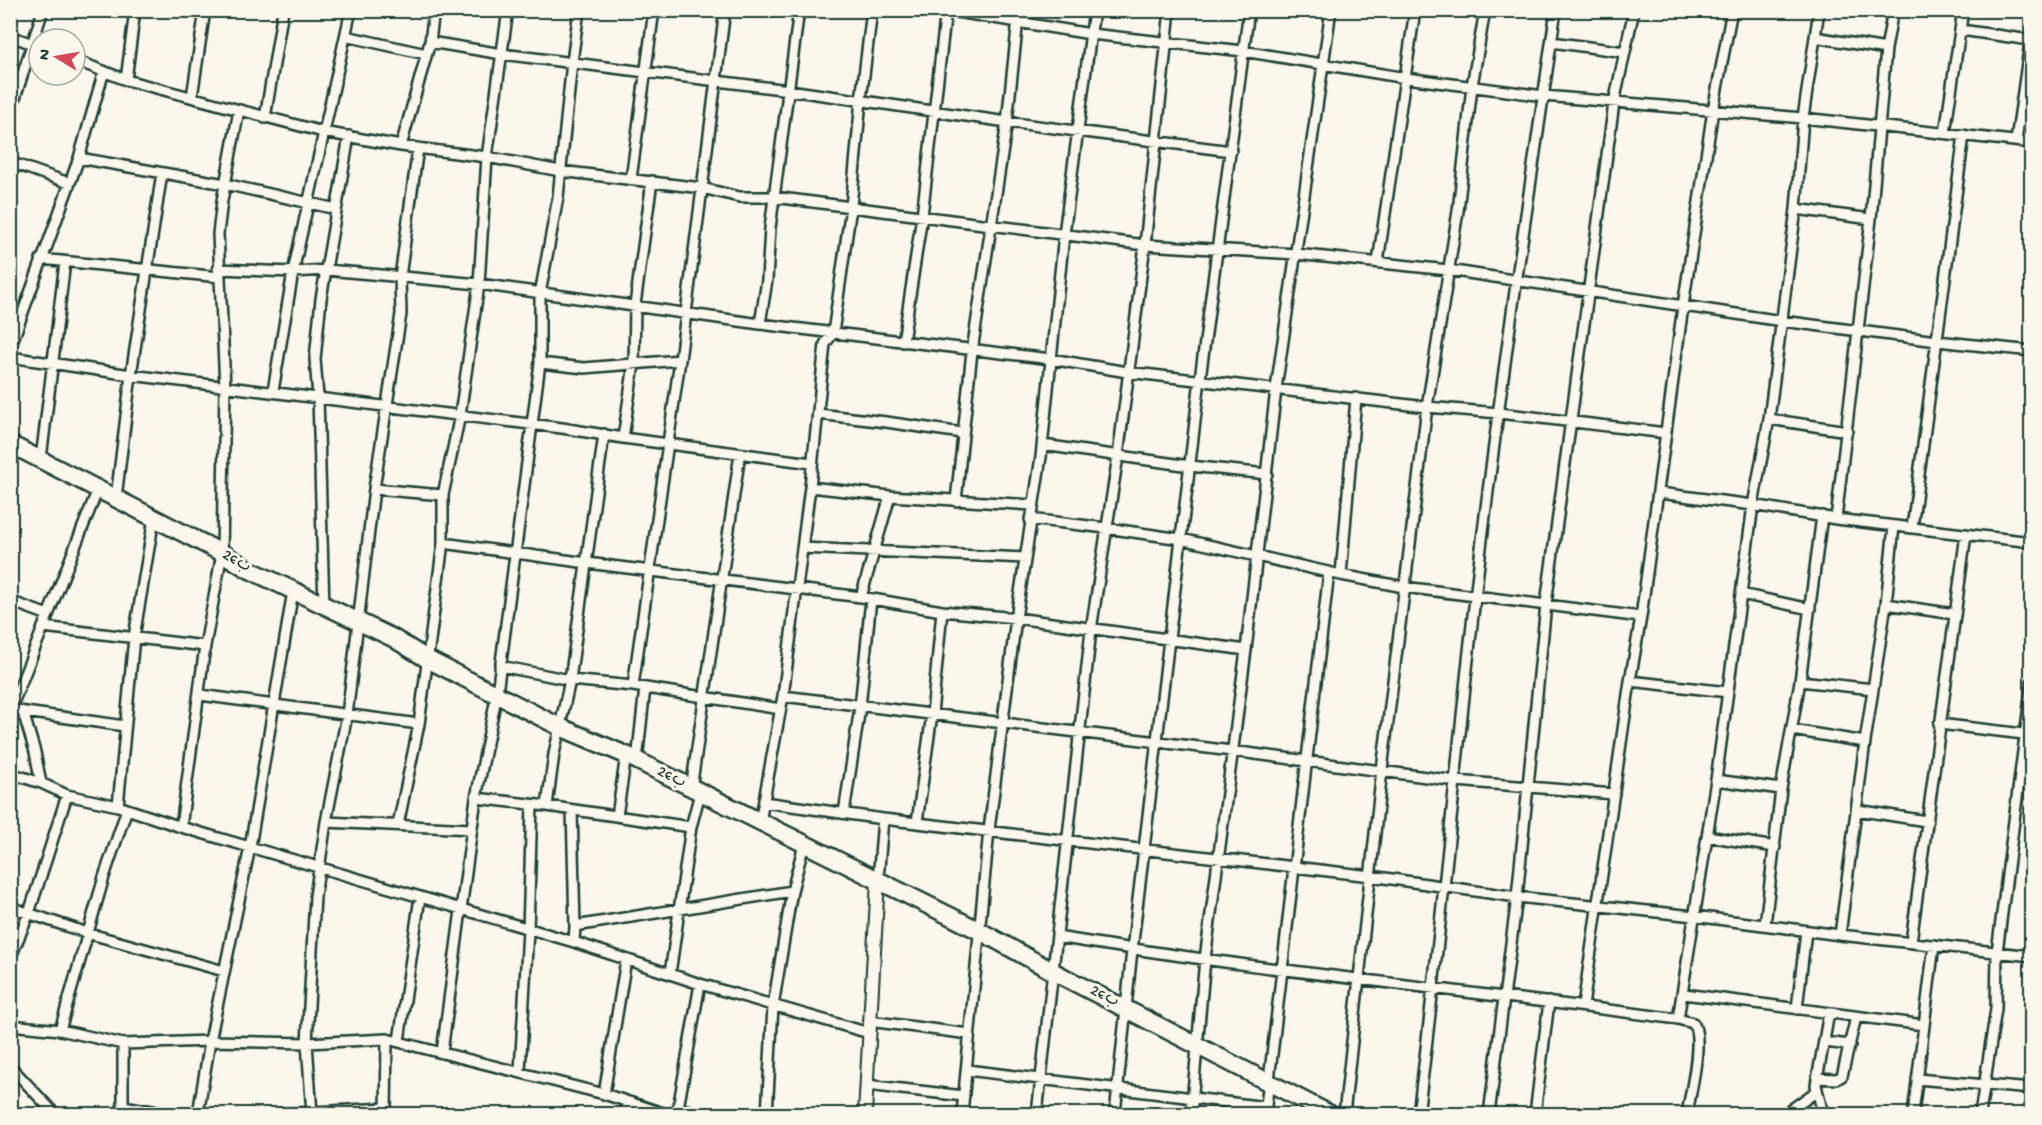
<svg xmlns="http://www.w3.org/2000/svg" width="2042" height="1125" font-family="'Gochi Hand','Playpen Sans Arabic',sans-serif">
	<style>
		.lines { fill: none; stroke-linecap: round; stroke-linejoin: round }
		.minor-casing { stroke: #1f3d34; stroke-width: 14 }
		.tertiary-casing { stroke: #1f3d34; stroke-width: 16 }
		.trunk-casing { stroke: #1f3d34; stroke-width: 21 }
		.minor { stroke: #fbf7ec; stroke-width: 9 }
		.tertiary { stroke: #fbf7ec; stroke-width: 12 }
		.trunk { stroke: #fbf7ec; stroke-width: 16 }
		.labels { text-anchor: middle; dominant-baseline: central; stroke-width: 6; stroke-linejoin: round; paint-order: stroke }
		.street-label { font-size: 16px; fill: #1f3d34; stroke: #fbf7ec }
	</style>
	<rect width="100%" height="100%" fill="#fbf7ec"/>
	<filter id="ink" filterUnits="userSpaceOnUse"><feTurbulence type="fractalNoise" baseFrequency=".0167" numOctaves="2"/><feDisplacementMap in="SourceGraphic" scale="12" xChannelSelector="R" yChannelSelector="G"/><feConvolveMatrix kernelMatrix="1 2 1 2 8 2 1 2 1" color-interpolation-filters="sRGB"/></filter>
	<g filter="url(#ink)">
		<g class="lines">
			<defs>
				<path id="minor" d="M 944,10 L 1091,34 L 1243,51 L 1406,78 L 1544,96 L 1803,118 L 2032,143
					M 1961,30 L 2030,40
					M 10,36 L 39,46
					M 346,36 L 426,54
					M 1815,37 L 1886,49
					M 430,42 L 502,54 L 789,90 L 1007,122 L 1231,151
					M 1552,42 L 1625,52
					M 75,60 L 126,80 L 323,132 L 401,146 L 487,157 L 560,171 L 702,188 L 739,197 L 774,197 L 1145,245 L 1296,254 L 1448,270 L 1782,321 L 1937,341 L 2032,351
					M 126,80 L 135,10
					M 192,97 L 205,10
					M 10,114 L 43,10
					M 265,118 L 283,10
					M 1945,133 L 1963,10
					M 2016,141 L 2032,28
					M 401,146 L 430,42 L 434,10
					M 79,158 L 225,184 L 336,209
					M 10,162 L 69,183
					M 631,179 L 654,10
					M 1796,209 L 1871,219
					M 41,259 L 220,277
					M 1378,262 L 1415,10
					M 218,269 L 293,272 L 327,270 L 479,284 L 760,324 L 1051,359 L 1127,372 L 1427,407 L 1499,413 L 1666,433
					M 760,324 L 767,280 L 770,228 L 799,10
					M 903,342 L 922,216 L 946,10
					M 10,348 L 79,158 L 104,71
					M 10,357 L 131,375 L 562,428 L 623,438 L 812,463
					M 540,363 L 584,368 L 680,360
					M 273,391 L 293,272 L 351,10
					M 818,414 L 886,422 L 962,433
					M 1769,419 L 1847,431
					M 623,438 L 634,364 L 635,305 L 652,181
					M 1043,445 L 1190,466 L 1267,474
					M 41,459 L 65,262
					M 810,487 L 890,496 L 1032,505
					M 374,489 L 443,495
					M 1659,493 L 1753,505 L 1836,519 L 2032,542
					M 116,498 L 131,375 L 162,173
					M 956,501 L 972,351 L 1007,122 L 1019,10
					M 1030,519 L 1106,528 L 1181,539 L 1341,575 L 1404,587 L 1641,617
					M 1836,519 L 1871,219 L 1886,49 L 1893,10
					M 1912,528 L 1964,135
					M 443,543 L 587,563 L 861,597 L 942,611 L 1016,618 L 1246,650
					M 802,548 L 1025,558
					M 1341,575 L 1356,398
					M 1741,594 L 1810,609
					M 861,597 L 890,496
					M 10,601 L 48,615
					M 1886,604 L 1954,614
					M 324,607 L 318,397 L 315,359 L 321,299 L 349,136
					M 43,627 L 205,646
					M 500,666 L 570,680 L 633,686 L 781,709
					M 1630,681 L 1728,692
					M 1800,681 L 1873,689
					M 633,686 L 680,360 L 725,10
					M 200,695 L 419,724
					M 783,696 L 1232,751 L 1456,781 L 1614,794
					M 11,710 L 125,726
					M 10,711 L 98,489
					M 23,712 L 35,752 L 41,783
					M 1939,724 L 2032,735
					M 1792,730 L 1865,742
					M 637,761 L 645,688
					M 10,773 L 41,783 L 67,795 L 118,806 L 181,827 L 574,942 L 700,984 L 869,1033
					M 1716,780 L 1781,789
					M 691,789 L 740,454
					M 476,798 L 547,806 L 691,827
					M 764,802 L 883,819 L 1371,876 L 1517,897 L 1694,916 L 1840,935 L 2032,956
					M 118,806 L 134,637 L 154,518
					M 547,806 L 554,754 L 570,680 L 604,434
					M 572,810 L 575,926 L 574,942
					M 1857,810 L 1926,821
					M 844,813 L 860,707 L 871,599
					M 617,816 L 626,755
					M 326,822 L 472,829
					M 760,822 L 783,696 L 810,487 L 825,344 L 833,333 L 851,207 L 861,100 L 872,10
					M 917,822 L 932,714 L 942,611
					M 398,825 L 419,724 L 443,543 L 443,495 L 460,415 L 479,284 L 487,157 L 508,10
					M 181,827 L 205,646 L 222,553 L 225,387 L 218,234 L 222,201 L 239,110
					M 1707,836 L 1775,847
					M 878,880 L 883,819
					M 10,907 L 87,933 L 224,971
					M 1765,925 L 1781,789 L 1800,681 L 1822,516
					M 575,926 L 792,891
					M 1840,935 L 1865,742 L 1886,604 L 1894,526
					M 1057,937 C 1263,971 1471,991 1678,1019 L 1693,1023 C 1704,1038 1690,1095 1687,1114
					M 1911,942 L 1966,534
					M 10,959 L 29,913 L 67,795
					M 670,974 L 691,827 L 700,793
					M 1684,994 L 1924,1025
					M 1583,1006 L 1630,681 L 1641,617 L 1683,306 L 1713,110 L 1732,10
					M 1797,1009 L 1806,931
					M 1678,1019 L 1716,780 L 1753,505 L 1769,419 L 1796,209 L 1803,118 L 1819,10
					M 869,1021 L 969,1034
					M 10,1025 L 60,1030 L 123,1044 L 210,1041 L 307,1043 L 387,1039 L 604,1094 L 666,1114
					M 60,1030 L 104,877 L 127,809
					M 399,1041 L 420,897
					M 1824,1042 L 1850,1045
					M 442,1052 L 476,798 L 497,693 L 540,363 L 540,294 L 558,197 L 572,62 L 579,10
					M 10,1066 L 55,1114
					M 967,1070 L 1266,1107
					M 520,1071 L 528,930 L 532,805
					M 1817,1078 L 1837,1079 L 1842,1076 L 1856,1017
					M 1917,1079 L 2032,1089
					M 866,1085 L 964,1096
					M 604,1094 L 626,960
					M 123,1106 L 170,1114
					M 678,1109 L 707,1114
					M 118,1114 L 123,1106 L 123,1044
					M 198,1114 L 210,1041 L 250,847 L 293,591
					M 278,1114 L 386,1108
					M 312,1114 L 307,1043 L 315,896 L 326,822 L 347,715 L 374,489 L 401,314 L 400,277 L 418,148
					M 386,1114 L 387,1039
					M 623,1114 L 629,1103
					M 677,1114 L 700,984
					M 767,1114 L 773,1006 L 792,891 L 804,844
					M 962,1114 L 989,830 L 1016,618 L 1041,457 L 1064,234 L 1094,10
					M 1037,1114 L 1091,630 L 1118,456 L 1145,245 L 1170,10
					M 1115,1114 L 1132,950 L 1200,379 L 1249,10
					M 1191,1114 L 1205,959 L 1246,650 L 1276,389 L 1331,10
					M 1265,1114 L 1329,572
					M 1344,1114 L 1382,770 L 1427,407 L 1458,211 L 1472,86 L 1485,10
					M 1418,1114 C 1440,942 1455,770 1475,598 C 1498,401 1527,206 1556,10
					M 1489,1114 L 1517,897 L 1546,604 L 1614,103 L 1634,10
					M 1535,1114 L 1549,1002
					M 1785,1114 L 1817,1091
					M 1823,1114 L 1816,1085 L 1829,1013
					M 1913,1114 L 1934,945
					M 1980,1114 L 1996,1009 L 1997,952 L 2032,682"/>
				<path id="tertiary" d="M 865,1114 L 878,880"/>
				<path id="trunk" d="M 10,444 L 222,553 L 248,569 L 393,638 L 427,659 L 560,727 L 626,755 L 978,930 L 1054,972 L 1330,1114"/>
			</defs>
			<use href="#minor" class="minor-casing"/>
			<use href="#tertiary" class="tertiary-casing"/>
			<use href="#trunk" class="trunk-casing"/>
			<use href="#minor" class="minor"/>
			<use href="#tertiary" class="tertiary"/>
			<use href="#trunk" class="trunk"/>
		</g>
	</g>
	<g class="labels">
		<g class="street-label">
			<text transform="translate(236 562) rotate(30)">26ب</text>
			<text transform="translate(671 778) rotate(27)">26ب</text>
			<text transform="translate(1104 997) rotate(27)">26ب</text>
		</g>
	</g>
	<rect width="2042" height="1125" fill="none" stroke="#fbf7ec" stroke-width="36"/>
	<rect x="18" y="18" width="2006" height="1089" fill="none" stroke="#1f3d34" stroke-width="2" filter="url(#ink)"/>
	<g transform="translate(57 57) rotate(281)"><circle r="28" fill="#fbf7ec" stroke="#a3ada2" stroke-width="1.5"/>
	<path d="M0-4.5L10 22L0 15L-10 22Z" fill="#d1495b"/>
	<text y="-9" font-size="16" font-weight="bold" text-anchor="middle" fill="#1f3d34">N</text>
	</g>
</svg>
